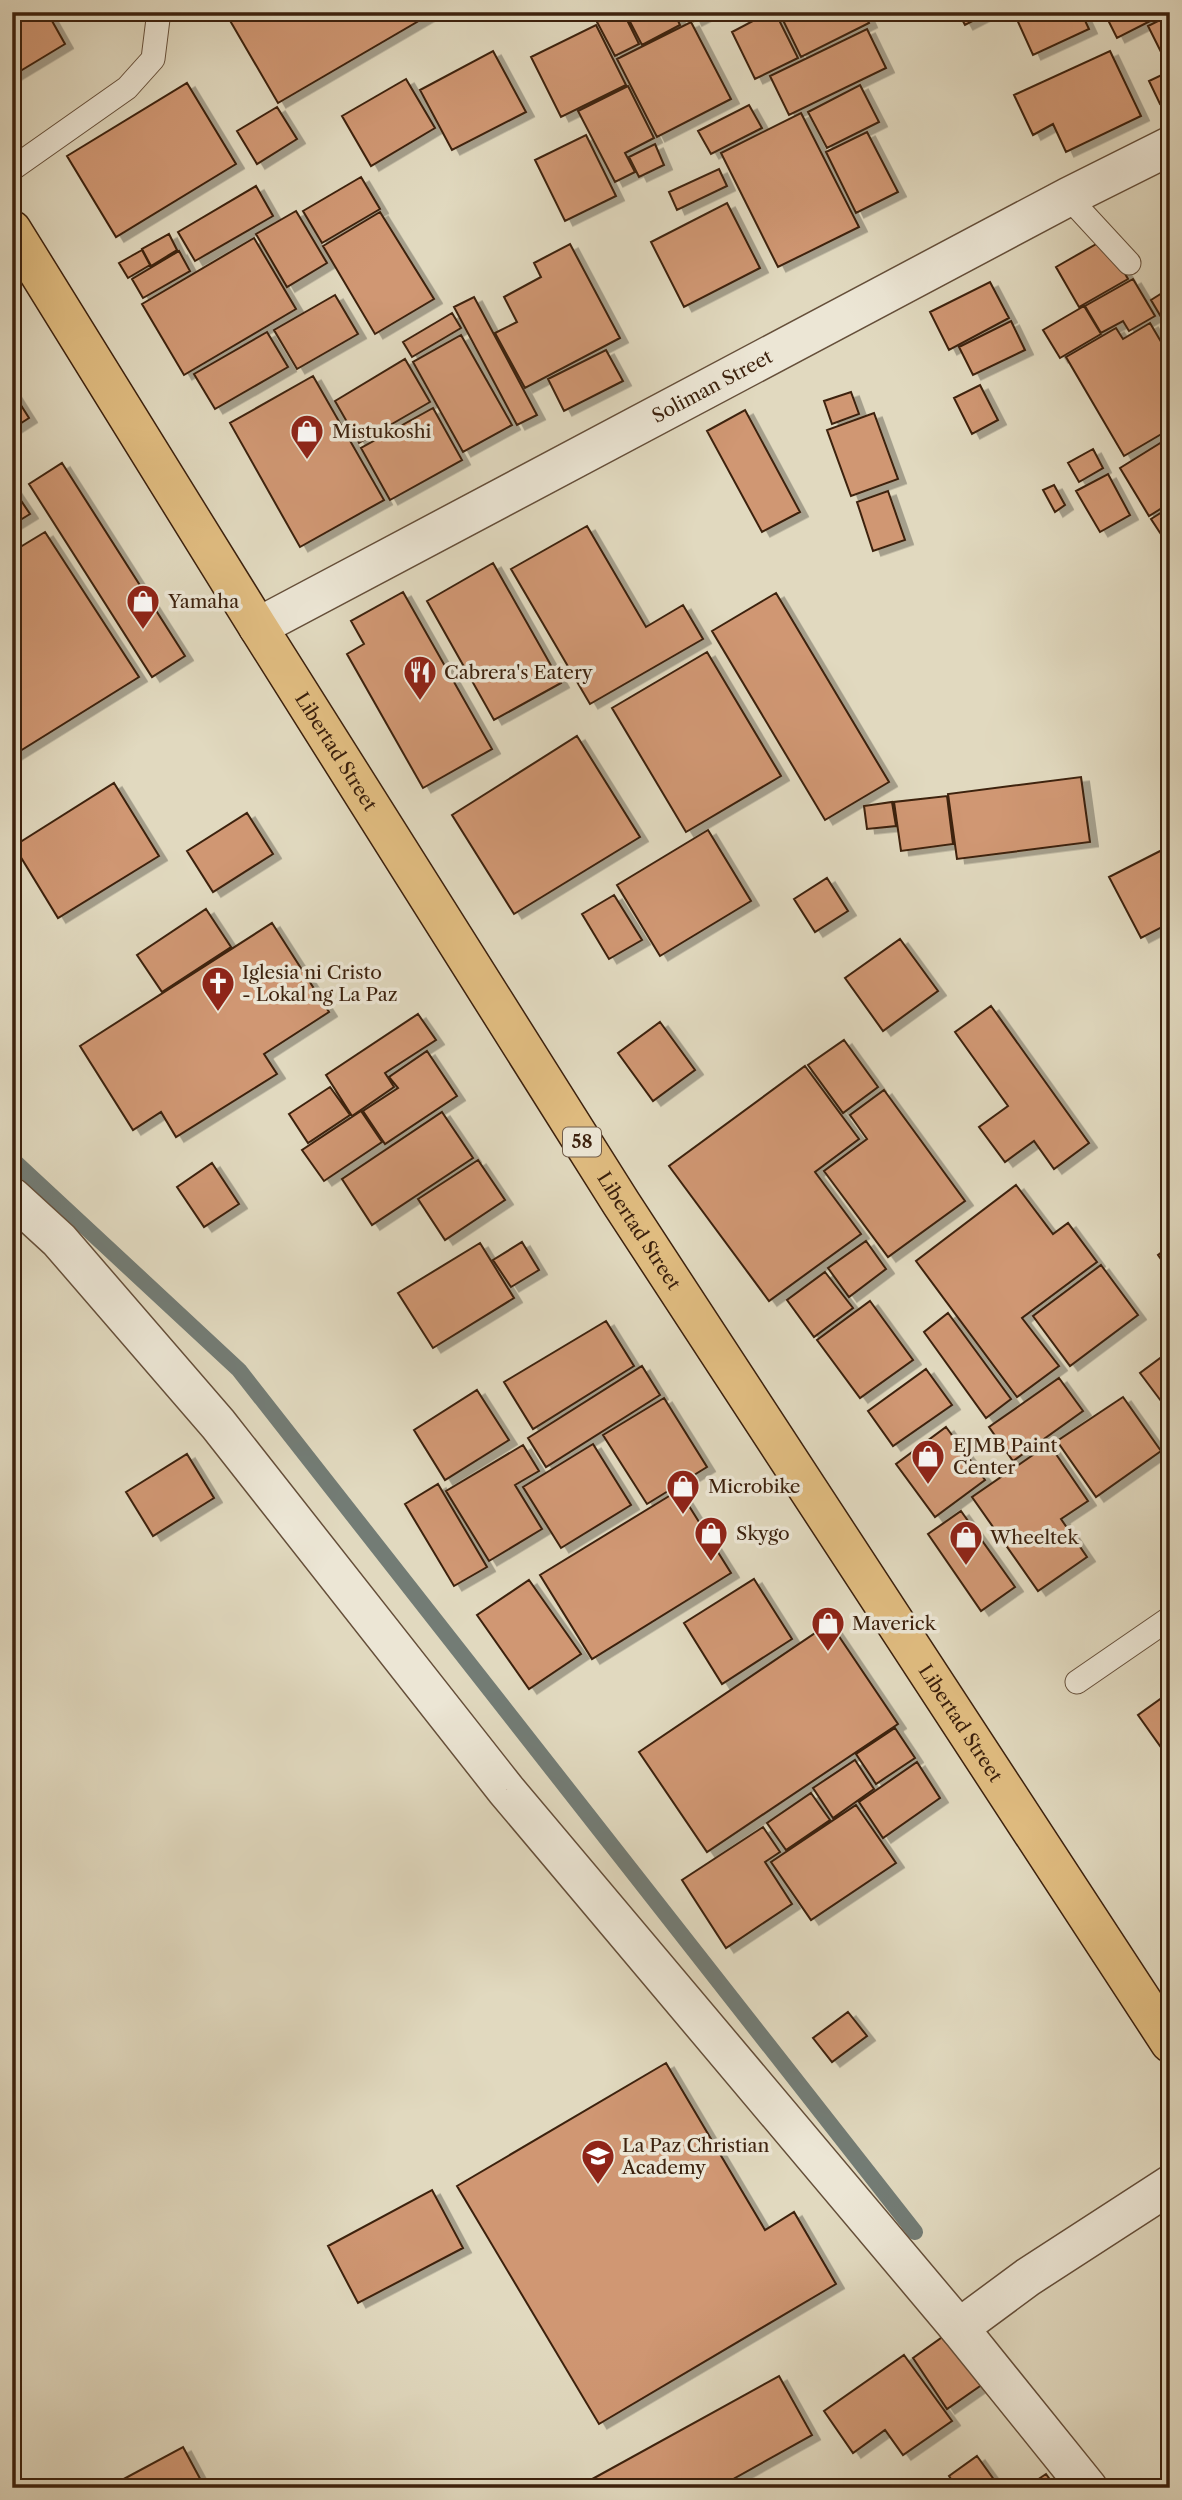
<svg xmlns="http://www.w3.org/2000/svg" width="1182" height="2500" font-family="'Libre Caslon Text',serif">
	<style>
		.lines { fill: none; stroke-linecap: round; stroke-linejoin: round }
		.stream { stroke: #737c75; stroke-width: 16 }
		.building { fill: #d09773; stroke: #3c210d; stroke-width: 2; filter: url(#shadow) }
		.lane-casing { stroke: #654f3a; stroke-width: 25 }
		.street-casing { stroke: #654f3a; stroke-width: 41 }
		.highway-casing { stroke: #3c210d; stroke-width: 41 }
		.lane { stroke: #ece6d5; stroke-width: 23 }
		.street { stroke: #ece6d5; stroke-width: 38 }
		.highway { stroke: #e0bc80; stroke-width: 38 }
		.labels { text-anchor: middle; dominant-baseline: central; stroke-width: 7; stroke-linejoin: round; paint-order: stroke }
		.shield { fill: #ece6d5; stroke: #715c49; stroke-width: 2 }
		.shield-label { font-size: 18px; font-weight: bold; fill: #3c210d }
		.street-label { font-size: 19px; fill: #3c210d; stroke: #ece6d5 }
		.poi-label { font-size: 19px; fill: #3c210d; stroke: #ece6d5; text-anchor: start }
	</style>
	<defs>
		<filter id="shadow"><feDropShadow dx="8" dy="4.5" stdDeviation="0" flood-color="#0004"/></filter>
	</defs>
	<rect width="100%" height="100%" fill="#e1d9bf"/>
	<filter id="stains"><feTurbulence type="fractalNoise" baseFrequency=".00286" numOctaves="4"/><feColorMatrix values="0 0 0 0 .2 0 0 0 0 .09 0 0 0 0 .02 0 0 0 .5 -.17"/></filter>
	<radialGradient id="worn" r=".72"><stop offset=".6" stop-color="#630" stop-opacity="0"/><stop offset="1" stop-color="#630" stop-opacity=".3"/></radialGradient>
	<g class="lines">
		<path class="stream" d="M 12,1159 L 239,1370 L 915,2232"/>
	</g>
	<path class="building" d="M 12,12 L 47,12 L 65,44 L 12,76 Z
		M 225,12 L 434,12 L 278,103 Z
		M 618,12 L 623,12 L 639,44 L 615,56 L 597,22 Z
		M 625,12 L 674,12 L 680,25 L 642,45 Z
		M 690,12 L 711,12 L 694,21 Z
		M 770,12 L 775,12 L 798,58 L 755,79 L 732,32 Z
		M 779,12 L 864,12 L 869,23 L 801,57 Z
		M 958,12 L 990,12 L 965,25 Z
		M 1016,12 L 1081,12 L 1089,29 L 1033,55 L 1014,13 Z
		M 1104,12 L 1168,12 L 1117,38 Z
		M 1170,15 L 1170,66 L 1168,66 L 1148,26 Z
		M 691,22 L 731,99 L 657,137 L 617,59 Z
		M 596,25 L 626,85 L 561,117 L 531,57 Z
		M 867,29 L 886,68 L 789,115 L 770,76 Z
		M 493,51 L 526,112 L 452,150 L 420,90 Z
		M 1110,51 L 1141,116 L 1066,152 L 1053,124 L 1033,135 L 1014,95 Z
		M 1170,71 L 1170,99 L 1160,104 L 1149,81 Z
		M 406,79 L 435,128 L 371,166 L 342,116 Z
		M 187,83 L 236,164 L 116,237 L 67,156 Z
		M 860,85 L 879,122 L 827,148 L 808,112 Z
		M 628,86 L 654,138 L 625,153 L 635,172 L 615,182 L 578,111 Z
		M 749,105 L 762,128 L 711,154 L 698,131 Z
		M 277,107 L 297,139 L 257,164 L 237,131 Z
		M 801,113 L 859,227 L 778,267 L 721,153 Z
		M 867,132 L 898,192 L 856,213 L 826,152 Z
		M 586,135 L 616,196 L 565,221 L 535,160 Z
		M 655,144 L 664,165 L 639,177 L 629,157 Z
		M 719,169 L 727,186 L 677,210 L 669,192 Z
		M 361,177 L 380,209 L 322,243 L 303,211 Z
		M 256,186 L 273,216 L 195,261 L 178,232 Z
		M 727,203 L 760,268 L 684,307 L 651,242 Z
		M 296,211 L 327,263 L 287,287 L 256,234 Z
		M 380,212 L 434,299 L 375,334 L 323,246 Z
		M 169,234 L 177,250 L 151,266 L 142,249 Z
		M 254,238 L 296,309 L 184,375 L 142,304 Z
		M 1105,239 L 1128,279 L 1079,307 L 1056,267 Z
		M 570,244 L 620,338 L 525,388 L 495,333 L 517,322 L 504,297 L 541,277 L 534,263 Z
		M 142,250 L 150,265 L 128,278 L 119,263 Z
		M 179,251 L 190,271 L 143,298 L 132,279 Z
		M 1133,279 L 1155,316 L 1129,331 L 1123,321 L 1101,333 L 1085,306 Z
		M 990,282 L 1009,318 L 949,350 L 930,312 Z
		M 1170,288 L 1170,332 L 1151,300 Z
		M 335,295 L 358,334 L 297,369 L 274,330 Z
		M 474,297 L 537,415 L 517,425 L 454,307 Z
		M 1084,306 L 1101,334 L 1060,358 L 1043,330 Z
		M 452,313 L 461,328 L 412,357 L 403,342 Z
		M 1011,321 L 1025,350 L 973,375 L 959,347 Z
		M 1150,323 L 1170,357 L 1170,429 L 1124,456 L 1066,357 L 1116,328 L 1123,339 Z
		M 267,332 L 288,367 L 215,409 L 194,374 Z
		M 461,335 L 512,425 L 463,452 L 413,362 Z
		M 606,350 L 623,381 L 564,411 L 548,379 Z
		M 405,359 L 430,402 L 359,443 L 335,401 Z
		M 313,376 L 384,500 L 300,547 L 230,423 Z
		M 980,385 L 998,420 L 972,434 L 954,398 Z
		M 12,391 L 29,418 L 12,429 Z
		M 851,392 L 859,414 L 832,424 L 824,401 Z
		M 433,408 L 462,460 L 390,500 L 361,448 Z
		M 745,410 L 800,512 L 762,532 L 707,431 Z
		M 874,413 L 898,479 L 851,496 L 827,430 Z
		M 1170,437 L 1170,503 L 1149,516 L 1120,468 Z
		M 1093,449 L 1103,468 L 1079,482 L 1068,463 Z
		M 62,463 L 185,656 L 152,677 L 29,484 Z
		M 1108,474 L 1130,515 L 1100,532 L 1076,491 Z
		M 1054,485 L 1065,505 L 1055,512 L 1043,490 Z
		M 12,487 L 30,514 L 12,525 Z
		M 888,491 L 905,540 L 873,551 L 857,502 Z
		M 1170,507 L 1170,548 L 1151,519 Z
		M 587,526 L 646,627 L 683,605 L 703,639 L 590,704 L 511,569 Z
		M 45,532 L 139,677 L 12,756 L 12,552 Z
		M 493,563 L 561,683 L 494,720 L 427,601 Z
		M 403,592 L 492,749 L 423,788 L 347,654 L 364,644 L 351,621 Z
		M 776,593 L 889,782 L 825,820 L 712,631 Z
		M 707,652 L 781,776 L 686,832 L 612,708 Z
		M 577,736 L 640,837 L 514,914 L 452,815 Z
		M 1081,777 L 1090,842 L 957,859 L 948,794 Z
		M 114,783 L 159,856 L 58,918 L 14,846 Z
		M 947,796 L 953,844 L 901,851 L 894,802 Z
		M 892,802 L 896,826 L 867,829 L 864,806 Z
		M 247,813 L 273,854 L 213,892 L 187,851 Z
		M 708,830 L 751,901 L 660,956 L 617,885 Z
		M 1170,846 L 1170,923 L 1141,938 L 1109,877 Z
		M 827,878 L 848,911 L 815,932 L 794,899 Z
		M 614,895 L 642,940 L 609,959 L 582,914 Z
		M 206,909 L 231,947 L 162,992 L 137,955 Z
		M 272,923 L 329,1012 L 264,1054 L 277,1074 L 176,1137 L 161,1112 L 133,1130 L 80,1046 Z
		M 900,939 L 938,991 L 883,1031 L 845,978 Z
		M 991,1006 L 1089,1143 L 1054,1169 L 1034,1141 L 1005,1162 L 979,1127 L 1008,1106 L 955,1032 Z
		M 418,1014 L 436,1040 L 385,1073 L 394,1087 L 352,1116 L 326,1075 Z
		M 660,1022 L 695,1070 L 653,1101 L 618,1053 Z
		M 844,1040 L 878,1087 L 843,1113 L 808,1065 Z
		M 427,1051 L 457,1096 L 385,1144 L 363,1111 L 398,1088 L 389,1077 Z
		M 805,1066 L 859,1139 L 815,1172 L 861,1234 L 769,1301 L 669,1166 Z
		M 330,1087 L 350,1115 L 308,1143 L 289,1114 Z
		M 884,1090 L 965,1201 L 888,1257 L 824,1171 L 867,1139 L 850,1115 Z
		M 361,1111 L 382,1142 L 324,1181 L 302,1150 Z
		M 442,1112 L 473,1158 L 372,1225 L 342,1179 Z
		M 478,1160 L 505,1200 L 445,1240 L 418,1199 Z
		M 212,1163 L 239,1204 L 204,1227 L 177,1187 Z
		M 1016,1185 L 1053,1234 L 1068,1223 L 1097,1262 L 1022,1318 L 1059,1366 L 1017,1397 L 916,1261 Z
		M 866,1241 L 886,1269 L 849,1297 L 828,1268 Z
		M 522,1242 L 539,1270 L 511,1287 L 493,1260 Z
		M 480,1243 L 514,1298 L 433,1348 L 398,1293 Z
		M 1170,1246 L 1170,1272 L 1158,1255 Z
		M 1101,1265 L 1138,1315 L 1070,1366 L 1033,1316 Z
		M 825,1272 L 853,1308 L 814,1337 L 787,1300 Z
		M 870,1301 L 913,1360 L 860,1398 L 817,1340 Z
		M 948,1313 L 1011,1399 L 986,1418 L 924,1332 Z
		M 606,1321 L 634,1366 L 533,1429 L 504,1382 Z
		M 1167,1353 L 1170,1357 L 1170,1395 L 1161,1401 L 1140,1373 Z
		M 642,1366 L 660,1395 L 546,1467 L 528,1438 Z
		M 926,1369 L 952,1405 L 893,1446 L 868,1411 Z
		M 1059,1378 L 1083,1411 L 1013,1461 L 989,1427 Z
		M 477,1390 L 509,1440 L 445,1480 L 414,1430 Z
		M 1123,1397 L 1161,1451 L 1096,1497 L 1057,1441 Z
		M 664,1398 L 707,1467 L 647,1504 L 603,1435 Z
		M 946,1427 L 985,1480 L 935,1517 L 896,1464 Z
		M 593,1444 L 631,1505 L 561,1548 L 523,1487 Z
		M 1049,1444 L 1088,1501 L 1061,1519 L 1087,1557 L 1038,1591 L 972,1497 Z
		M 523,1445 L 539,1471 L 515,1485 L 542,1529 L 489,1561 L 446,1491 Z
		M 187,1454 L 214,1498 L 153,1536 L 126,1492 Z
		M 438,1484 L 487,1567 L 454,1586 L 405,1504 Z
		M 679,1490 L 731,1573 L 592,1659 L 540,1575 Z
		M 961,1511 L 1015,1587 L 981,1611 L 928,1534 Z
		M 754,1579 L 792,1639 L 722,1684 L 684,1623 Z
		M 529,1580 L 581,1654 L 529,1689 L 477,1615 Z
		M 830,1623 L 898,1724 L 707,1852 L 639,1752 Z
		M 1170,1692 L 1170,1760 L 1138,1715 Z
		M 895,1728 L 915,1758 L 876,1784 L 856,1754 Z
		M 855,1760 L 874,1789 L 833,1818 L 813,1788 Z
		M 917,1762 L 940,1798 L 883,1838 L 859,1802 Z
		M 811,1793 L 830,1820 L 786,1850 L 767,1823 Z
		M 856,1805 L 896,1863 L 811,1920 L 771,1862 Z
		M 763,1827 L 780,1852 L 765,1862 L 792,1904 L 726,1948 L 682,1880 Z
		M 848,2012 L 867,2036 L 832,2062 L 813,2038 Z
		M 666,2063 L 765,2230 L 794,2212 L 836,2284 L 599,2424 L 457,2186 Z
		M 432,2190 L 463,2248 L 358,2303 L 328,2246 Z
		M 948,2333 L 983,2384 L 947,2409 L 913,2358 Z
		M 904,2355 L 952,2421 L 903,2455 L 885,2430 L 853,2453 L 824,2411 Z
		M 779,2376 L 812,2435 L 717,2488 L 576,2488 Z
		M 183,2447 L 204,2486 L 199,2488 L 107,2488 Z
		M 977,2456 L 1000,2488 L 957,2488 L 949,2476 Z
		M 1046,2474 L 1056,2488 L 1025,2488 Z"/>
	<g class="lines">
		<defs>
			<path id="lane" d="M 12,169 L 127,88 L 153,59 L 158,19 L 156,12
				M 1068,197 L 1129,263
				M 1077,1682 L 1170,1618"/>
			<g id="street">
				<path id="s1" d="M 258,627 L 1068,197 L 1170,146"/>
				<path d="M 12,1197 L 59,1240 L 218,1424 L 506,1790 L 959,2328 L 1088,2488"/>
				<path d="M 959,2328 L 1028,2277 L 1170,2185"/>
			</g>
			<g id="highway">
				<path id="s2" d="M 12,230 L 258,627 L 621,1203 L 1170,2043"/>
			</g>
		</defs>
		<use href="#lane" class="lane-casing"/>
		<use href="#street" class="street-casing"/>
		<use href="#highway" class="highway-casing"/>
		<use href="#lane" class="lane"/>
		<use href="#street" class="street"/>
		<use href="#highway" class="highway"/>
	</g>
	<defs>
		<symbol id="shop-pin" viewBox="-11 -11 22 30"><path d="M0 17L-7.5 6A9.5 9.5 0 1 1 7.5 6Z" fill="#8f2418" stroke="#ece6d5"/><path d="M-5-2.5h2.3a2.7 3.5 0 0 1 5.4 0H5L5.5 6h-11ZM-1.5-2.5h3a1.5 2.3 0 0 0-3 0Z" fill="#fff"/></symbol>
		<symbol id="restaurant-pin" viewBox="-11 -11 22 30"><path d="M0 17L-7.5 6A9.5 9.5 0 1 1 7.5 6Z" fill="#8f2418" stroke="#ece6d5"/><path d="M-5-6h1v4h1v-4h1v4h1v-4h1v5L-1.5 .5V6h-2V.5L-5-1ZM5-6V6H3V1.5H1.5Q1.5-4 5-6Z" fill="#fff"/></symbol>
		<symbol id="church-pin" viewBox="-11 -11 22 30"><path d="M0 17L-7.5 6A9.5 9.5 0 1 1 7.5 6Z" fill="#8f2418" stroke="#ece6d5"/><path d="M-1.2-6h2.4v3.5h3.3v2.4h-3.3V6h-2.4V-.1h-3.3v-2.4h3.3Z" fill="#fff"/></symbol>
		<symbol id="school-pin" viewBox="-11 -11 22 30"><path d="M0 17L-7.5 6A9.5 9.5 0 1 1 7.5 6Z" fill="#8f2418" stroke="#ece6d5"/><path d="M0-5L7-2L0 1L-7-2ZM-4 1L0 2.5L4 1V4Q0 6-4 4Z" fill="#fff"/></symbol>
	</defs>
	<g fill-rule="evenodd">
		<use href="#shop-pin" x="288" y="412" width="38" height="52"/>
		<use href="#shop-pin" x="124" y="582" width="38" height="52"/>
		<use href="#restaurant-pin" x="401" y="653" width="38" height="52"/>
		<use href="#church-pin" x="199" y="964" width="38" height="52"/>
		<use href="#shop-pin" x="909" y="1437" width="38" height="52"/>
		<use href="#shop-pin" x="664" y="1467" width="38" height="52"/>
		<use href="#shop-pin" x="692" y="1514" width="38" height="52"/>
		<use href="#shop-pin" x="947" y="1518" width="38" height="52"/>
		<use href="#shop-pin" x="809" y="1604" width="38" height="52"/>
		<use href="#school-pin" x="579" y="2137" width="38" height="52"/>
	</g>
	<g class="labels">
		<rect class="shield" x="563" y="1127.5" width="38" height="29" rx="5"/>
		<g class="shield-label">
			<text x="582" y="1142">58</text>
		</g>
		<g class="street-label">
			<text stroke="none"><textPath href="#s1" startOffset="514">Soliman Street</textPath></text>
			<text stroke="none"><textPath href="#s2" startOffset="614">Libertad Street</textPath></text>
			<text stroke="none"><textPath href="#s2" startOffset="1181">Libertad Street</textPath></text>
			<text stroke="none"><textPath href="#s2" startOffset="1769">Libertad Street</textPath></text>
		</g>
		<g class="poi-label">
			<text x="332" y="431">Mistukoshi</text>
			<text x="168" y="601">Yamaha</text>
			<text x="444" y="672">Cabrera's Eatery</text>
			<text x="242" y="972">Iglesia ni Cristo<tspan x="242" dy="22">- Lokal ng La Paz</tspan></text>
			<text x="953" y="1445">EJMB Paint<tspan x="953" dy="22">Center</tspan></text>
			<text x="708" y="1486">Microbike</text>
			<text x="736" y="1533">Skygo</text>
			<text x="990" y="1537">Wheeltek</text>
			<text x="852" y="1623">Maverick</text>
			<text x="622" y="2145">La Paz Christian<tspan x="622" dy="22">Academy</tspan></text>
		</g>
	</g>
	<rect width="1182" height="2500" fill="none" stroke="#e1d9bf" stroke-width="42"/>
	<rect x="14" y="14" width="1154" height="2472" fill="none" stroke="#3c210d" stroke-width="3.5"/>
	<rect x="21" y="21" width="1140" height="2458" fill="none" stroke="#3c210d" stroke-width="2"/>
	<rect width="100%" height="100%" filter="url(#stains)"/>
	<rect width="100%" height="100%" fill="url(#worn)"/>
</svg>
